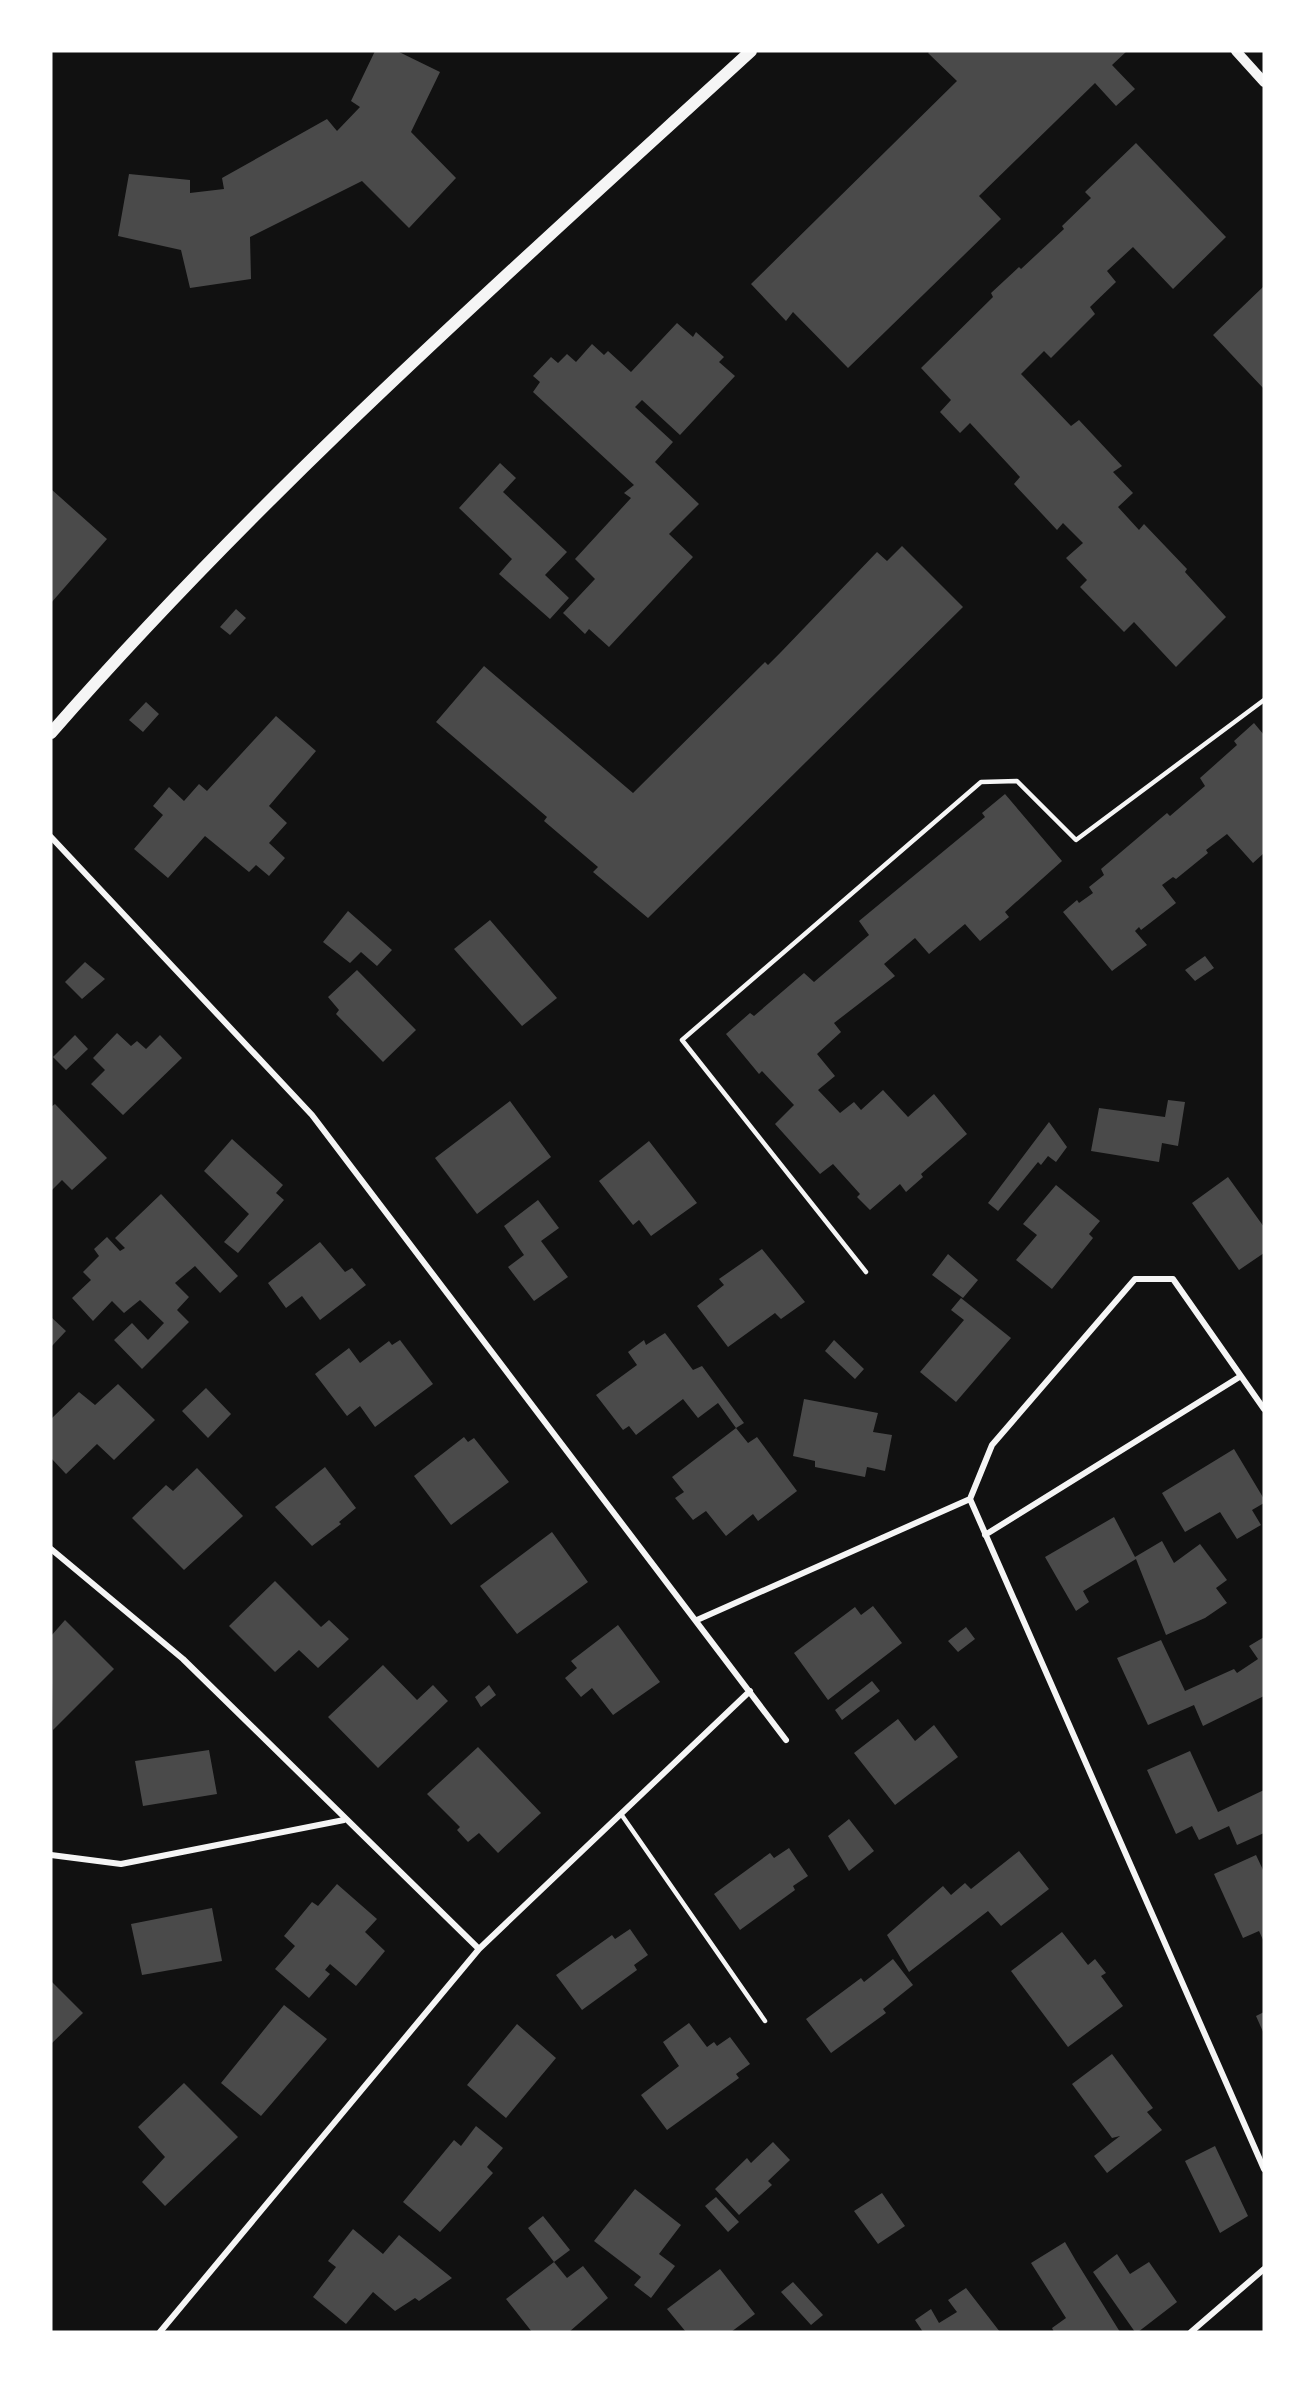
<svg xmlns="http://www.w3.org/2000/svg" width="1315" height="2383" font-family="'Roboto Condensed',sans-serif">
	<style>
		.building { fill: #4a4a4a }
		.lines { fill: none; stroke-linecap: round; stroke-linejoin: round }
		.service { stroke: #f5f5f5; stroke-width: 4.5 }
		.minor { stroke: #f5f5f5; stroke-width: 6 }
		.tertiary { stroke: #f5f5f5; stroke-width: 10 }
		.secondary { stroke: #f5f5f5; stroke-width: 12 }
	</style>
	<rect width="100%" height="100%" fill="#111"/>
	<path class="building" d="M 375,51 L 397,51 L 440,72 L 411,132 L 456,178 L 409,228 L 362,181 L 250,237 L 251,279 L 190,288 L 181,250 L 118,236 L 129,174 L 190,180 L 190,193 L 224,189 L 222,178 L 327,119 L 337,131 L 360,107 L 351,101 Z
		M 930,51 L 1127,51 L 1112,65 L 1135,89 L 1116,106 L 1095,83 L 979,196 L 1001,219 L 848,368 L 793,312 L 786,321 L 751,284 L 957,81 L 928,53 Z
		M 1136,143 L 1226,237 L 1173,289 L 1133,247 L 1107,271 L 1116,282 L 1090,307 L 1095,314 L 1051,358 L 1044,351 L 1021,374 L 1071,426 L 1079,420 L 1122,466 L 1113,472 L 1133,493 L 1118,507 L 1139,530 L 1144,524 L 1187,569 L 1185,572 L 1226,617 L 1176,667 L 1134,622 L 1124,632 L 1080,587 L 1087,580 L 1066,558 L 1083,543 L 1063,523 L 1057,530 L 1014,484 L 1020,477 L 970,423 L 960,433 L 940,412 L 951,400 L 921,368 L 993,297 L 991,293 L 1019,267 L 1021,269 L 1064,229 L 1062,226 L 1091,198 L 1085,192 Z
		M 1264,286 L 1264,389 L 1213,335 Z
		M 677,323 L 693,337 L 696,332 L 724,357 L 719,362 L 735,376 L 680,435 L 642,400 L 635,407 L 673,442 L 655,462 L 699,504 L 669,534 L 693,557 L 609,647 L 589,629 L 585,634 L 563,613 L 595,579 L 575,559 L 631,498 L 624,493 L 634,485 L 533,392 L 540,382 L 533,376 L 551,357 L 558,363 L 567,354 L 576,362 L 592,344 L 604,355 L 608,351 L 631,372 Z
		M 500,463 L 516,478 L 503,492 L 567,552 L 545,575 L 569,598 L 550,619 L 499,574 L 512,559 L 459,508 Z
		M 51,489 L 107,539 L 51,603 Z
		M 902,546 L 963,607 L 648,918 L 593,872 L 598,867 L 544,821 L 547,817 L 436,722 L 484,666 L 633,793 L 765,662 L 768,665 L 781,652 L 877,552 L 887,561 Z
		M 236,609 L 246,618 L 230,635 L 220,627 Z
		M 146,702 L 159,714 L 143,732 L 129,720 Z
		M 276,716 L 316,751 L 269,806 L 287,823 L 269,843 L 285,858 L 269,876 L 256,865 L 249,872 L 205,836 L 168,878 L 134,849 L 163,815 L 153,806 L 169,787 L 184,801 L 199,784 L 207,791 Z
		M 1254,723 L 1264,735 L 1264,853 L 1253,863 L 1227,834 L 1206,850 L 1208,853 L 1176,879 L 1173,877 L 1162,885 L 1176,903 L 1141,930 L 1139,927 L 1135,931 L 1147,945 L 1112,971 L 1063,912 L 1077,900 L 1079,903 L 1093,893 L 1089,887 L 1104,875 L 1101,869 L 1167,813 L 1170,816 L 1205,786 L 1200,778 L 1237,745 L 1234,741 Z
		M 1005,794 L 1062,861 L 1005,912 L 1009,917 L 980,941 L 965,924 L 929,954 L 915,938 L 884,964 L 895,976 L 834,1023 L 841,1032 L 817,1054 L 835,1076 L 818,1090 L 840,1113 L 854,1102 L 861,1110 L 883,1090 L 908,1117 L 934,1094 L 967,1134 L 921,1174 L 923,1177 L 906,1192 L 900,1184 L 870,1210 L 857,1197 L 860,1194 L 833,1164 L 820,1174 L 775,1124 L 794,1105 L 762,1071 L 759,1074 L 726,1034 L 750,1013 L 754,1016 L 804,973 L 814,982 L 869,935 L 859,921 L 985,817 L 982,813 Z
		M 348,911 L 392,950 L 377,966 L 361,952 L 350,963 L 323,942 Z
		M 490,920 L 557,998 L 522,1026 L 454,949 Z
		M 1205,956 L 1214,968 L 1195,981 L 1185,970 Z
		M 85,962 L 105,979 L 82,999 L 65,982 Z
		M 357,970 L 416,1030 L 383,1062 L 336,1014 L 339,1010 L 328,997 Z
		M 117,1033 L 131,1046 L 137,1041 L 146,1049 L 160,1035 L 182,1058 L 123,1115 L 91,1084 L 105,1070 L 93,1058 Z
		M 75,1035 L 88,1049 L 66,1070 L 53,1057 Z
		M 1168,1100 L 1185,1102 L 1178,1146 L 1162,1143 L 1159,1162 L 1091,1151 L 1099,1108 L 1165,1117 Z
		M 510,1101 L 551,1157 L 477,1214 L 435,1158 Z
		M 55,1104 L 107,1158 L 72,1190 L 62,1180 L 51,1191 L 51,1107 Z
		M 1049,1122 L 1067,1147 L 1056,1162 L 1048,1156 L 1041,1165 L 1038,1162 L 998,1211 L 988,1203 Z
		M 232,1139 L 283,1185 L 276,1193 L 284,1200 L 238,1253 L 224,1242 L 249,1214 L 204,1171 Z
		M 649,1141 L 697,1203 L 651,1236 L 639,1220 L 633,1225 L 599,1181 Z
		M 1228,1177 L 1264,1227 L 1264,1253 L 1239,1270 L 1192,1203 Z
		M 1056,1185 L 1100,1221 L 1089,1234 L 1093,1238 L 1052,1289 L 1016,1260 L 1037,1235 L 1023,1224 Z
		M 161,1194 L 238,1276 L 220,1293 L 195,1266 L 175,1283 L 189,1297 L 177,1310 L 189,1322 L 142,1369 L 114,1340 L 132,1323 L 148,1340 L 164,1323 L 140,1300 L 124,1313 L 112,1301 L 93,1321 L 72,1298 L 91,1280 L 83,1272 L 99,1256 L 94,1249 L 107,1237 L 120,1251 L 125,1248 L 115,1238 Z
		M 538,1200 L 559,1228 L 541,1241 L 568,1277 L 534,1301 L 508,1267 L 524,1255 L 504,1226 Z
		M 320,1242 L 345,1272 L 352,1268 L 366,1285 L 320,1320 L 302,1296 L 286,1308 L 268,1283 Z
		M 762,1249 L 805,1302 L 781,1319 L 775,1313 L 728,1347 L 697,1306 L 724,1285 L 719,1279 Z
		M 948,1254 L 978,1280 L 963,1298 L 932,1275 Z
		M 961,1298 L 1011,1338 L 956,1402 L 920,1372 L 964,1320 L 951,1310 Z
		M 51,1317 L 66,1331 L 51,1347 Z
		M 665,1333 L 693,1370 L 702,1366 L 744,1423 L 736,1428 L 748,1443 L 757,1437 L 797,1491 L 758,1521 L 753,1514 L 726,1536 L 706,1511 L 693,1520 L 675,1498 L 684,1492 L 672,1477 L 736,1428 L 718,1403 L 698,1418 L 683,1399 L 636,1435 L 629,1426 L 623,1430 L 596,1395 L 637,1365 L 628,1352 L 644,1340 L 646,1345 Z
		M 400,1340 L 433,1384 L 375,1427 L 360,1406 L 347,1416 L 315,1374 L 349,1348 L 360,1363 L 389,1341 L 392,1345 Z
		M 834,1340 L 864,1369 L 855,1379 L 825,1351 Z
		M 118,1384 L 155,1420 L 114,1460 L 97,1444 L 66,1474 L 51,1458 L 51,1419 L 79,1392 L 95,1405 Z
		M 206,1388 L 231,1414 L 208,1438 L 182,1411 Z
		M 804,1399 L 878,1413 L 873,1432 L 892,1435 L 885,1471 L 867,1467 L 865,1477 L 815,1467 L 815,1461 L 793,1456 Z
		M 464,1437 L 468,1442 L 474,1438 L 509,1482 L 451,1525 L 414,1476 Z
		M 1234,1449 L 1264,1499 L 1264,1503 L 1252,1510 L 1261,1525 L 1237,1539 L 1220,1512 L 1185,1532 L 1162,1493 Z
		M 325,1467 L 356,1508 L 339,1522 L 341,1524 L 312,1546 L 275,1507 Z
		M 197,1468 L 243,1516 L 184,1570 L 132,1518 L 166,1485 L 173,1491 Z
		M 1114,1517 L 1135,1557 L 1162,1541 L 1174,1563 L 1200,1544 L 1227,1580 L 1216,1588 L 1227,1603 L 1205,1618 L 1166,1635 L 1136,1559 L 1083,1591 L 1089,1602 L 1076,1611 L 1045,1557 Z
		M 552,1532 L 588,1582 L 517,1634 L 480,1586 Z
		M 275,1581 L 321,1627 L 329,1620 L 349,1639 L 318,1668 L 299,1650 L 275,1672 L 229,1626 Z
		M 873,1606 L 902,1643 L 828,1700 L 794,1653 L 855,1607 L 861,1615 Z
		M 65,1620 L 114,1669 L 53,1730 L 51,1636 Z
		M 618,1625 L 660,1682 L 613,1715 L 592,1688 L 581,1697 L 565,1678 L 577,1668 L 571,1661 Z
		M 966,1627 L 975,1639 L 958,1652 L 948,1641 Z
		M 1264,1637 L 1264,1696 L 1203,1726 L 1194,1705 L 1148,1725 L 1117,1658 L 1161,1640 L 1185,1691 L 1234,1669 L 1237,1673 L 1258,1659 L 1249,1646 Z
		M 383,1665 L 417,1700 L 433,1685 L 448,1701 L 378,1768 L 328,1717 Z
		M 872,1681 L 880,1691 L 842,1720 L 835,1710 Z
		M 489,1685 L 496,1695 L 481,1707 L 475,1697 Z
		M 898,1719 L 915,1741 L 934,1725 L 958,1757 L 895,1805 L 854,1753 Z
		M 478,1747 L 541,1813 L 498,1853 L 479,1833 L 468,1842 L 457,1830 L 460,1827 L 427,1794 Z
		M 209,1750 L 217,1794 L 143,1806 L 135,1761 Z
		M 1190,1751 L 1218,1812 L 1264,1790 L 1264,1833 L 1237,1845 L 1229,1826 L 1199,1840 L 1192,1826 L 1176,1834 L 1147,1770 Z
		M 849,1819 L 874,1851 L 849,1871 L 828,1836 Z
		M 789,1848 L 808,1876 L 793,1886 L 795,1890 L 740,1930 L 714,1894 L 770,1853 L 774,1858 Z
		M 1019,1851 L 1049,1889 L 1001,1926 L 988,1911 L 909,1972 L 887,1935 L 943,1886 L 951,1895 L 965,1883 L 971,1889 Z
		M 1256,1855 L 1264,1872 L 1264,1942 L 1259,1931 L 1243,1938 L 1214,1874 Z
		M 337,1884 L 377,1919 L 365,1932 L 385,1951 L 356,1986 L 330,1964 L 325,1970 L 330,1974 L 309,1998 L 275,1969 L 295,1946 L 284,1936 L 312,1902 L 318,1906 Z
		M 212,1908 L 222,1961 L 142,1975 L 131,1924 Z
		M 630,1929 L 648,1955 L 634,1965 L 637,1970 L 582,2010 L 556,1975 L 612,1935 L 615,1939 Z
		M 1062,1932 L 1088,1965 L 1095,1959 L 1106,1973 L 1101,1976 L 1123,2006 L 1068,2047 L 1011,1971 Z
		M 893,1959 L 913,1985 L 883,2009 L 886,2013 L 831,2053 L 806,2019 L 861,1978 L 864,1982 Z
		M 51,1981 L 83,2013 L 51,2044 Z
		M 284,2005 L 327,2039 L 261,2116 L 221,2083 Z
		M 1264,2012 L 1264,2034 L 1256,2016 Z
		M 689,2023 L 707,2047 L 714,2042 L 717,2046 L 730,2037 L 750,2064 L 736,2074 L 739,2078 L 667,2130 L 641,2095 L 679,2066 L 663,2042 Z
		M 517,2024 L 556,2058 L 506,2118 L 467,2085 Z
		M 1112,2054 L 1153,2108 L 1147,2112 L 1162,2130 L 1107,2173 L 1094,2156 L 1120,2136 L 1112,2138 L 1072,2084 Z
		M 184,2083 L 238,2137 L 165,2206 L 142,2182 L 165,2157 L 138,2127 Z
		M 476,2126 L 503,2148 L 487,2167 L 493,2173 L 440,2232 L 403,2202 L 454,2140 L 461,2146 Z
		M 773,2142 L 790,2160 L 768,2181 L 772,2185 L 739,2215 L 715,2189 L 747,2158 L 751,2163 Z
		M 1215,2146 L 1248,2216 L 1220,2233 L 1185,2161 Z
		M 635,2189 L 681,2225 L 659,2254 L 675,2266 L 651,2298 L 634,2285 L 641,2277 L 594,2241 Z
		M 882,2193 L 905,2226 L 878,2244 L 854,2211 Z
		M 716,2197 L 739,2222 L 728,2232 L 705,2206 Z
		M 543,2216 L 570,2250 L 554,2262 L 528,2228 Z
		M 353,2229 L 383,2254 L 399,2235 L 452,2278 L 419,2301 L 415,2298 L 395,2311 L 373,2292 L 346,2324 L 313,2297 L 336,2267 L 328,2261 Z
		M 1065,2242 L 1076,2261 L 1120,2332 L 1054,2332 L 1052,2328 L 1066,2318 L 1031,2263 Z
		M 1117,2254 L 1130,2274 L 1149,2262 L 1177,2302 L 1138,2332 L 1135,2332 L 1093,2272 Z
		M 554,2262 L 567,2278 L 583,2266 L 608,2298 L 569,2332 L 532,2332 L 506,2299 Z
		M 720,2269 L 755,2314 L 731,2332 L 686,2332 L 667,2309 Z
		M 793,2282 L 823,2315 L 811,2325 L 781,2292 Z
		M 966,2288 L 1000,2332 L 923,2332 L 915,2320 L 931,2309 L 939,2323 L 957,2312 L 948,2300 Z"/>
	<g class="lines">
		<path class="service" d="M 866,1272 L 682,1040 L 981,782 L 1017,781 L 1076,840 L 1264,700
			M 621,1814 L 765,2021"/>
		<path class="minor" d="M 51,837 L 312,1115 L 786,1740
			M 1264,1409 L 1173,1279 L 1135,1279 L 992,1445 L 970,1499 L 1264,2169
			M 985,1535 L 1241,1376
			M 51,1549 L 183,1659 L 479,1949
			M 697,1620 L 970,1499
			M 51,1855 L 121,1864 L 344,1820
			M 160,2332 L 479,1949 L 750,1691
			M 1191,2332 L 1264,2269"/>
		<path class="tertiary" d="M 1236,51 L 1264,82"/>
		<path class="secondary" d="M 51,733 C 266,487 511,271 751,51"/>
	</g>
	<rect width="1315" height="2383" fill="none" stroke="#ffffff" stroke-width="105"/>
</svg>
